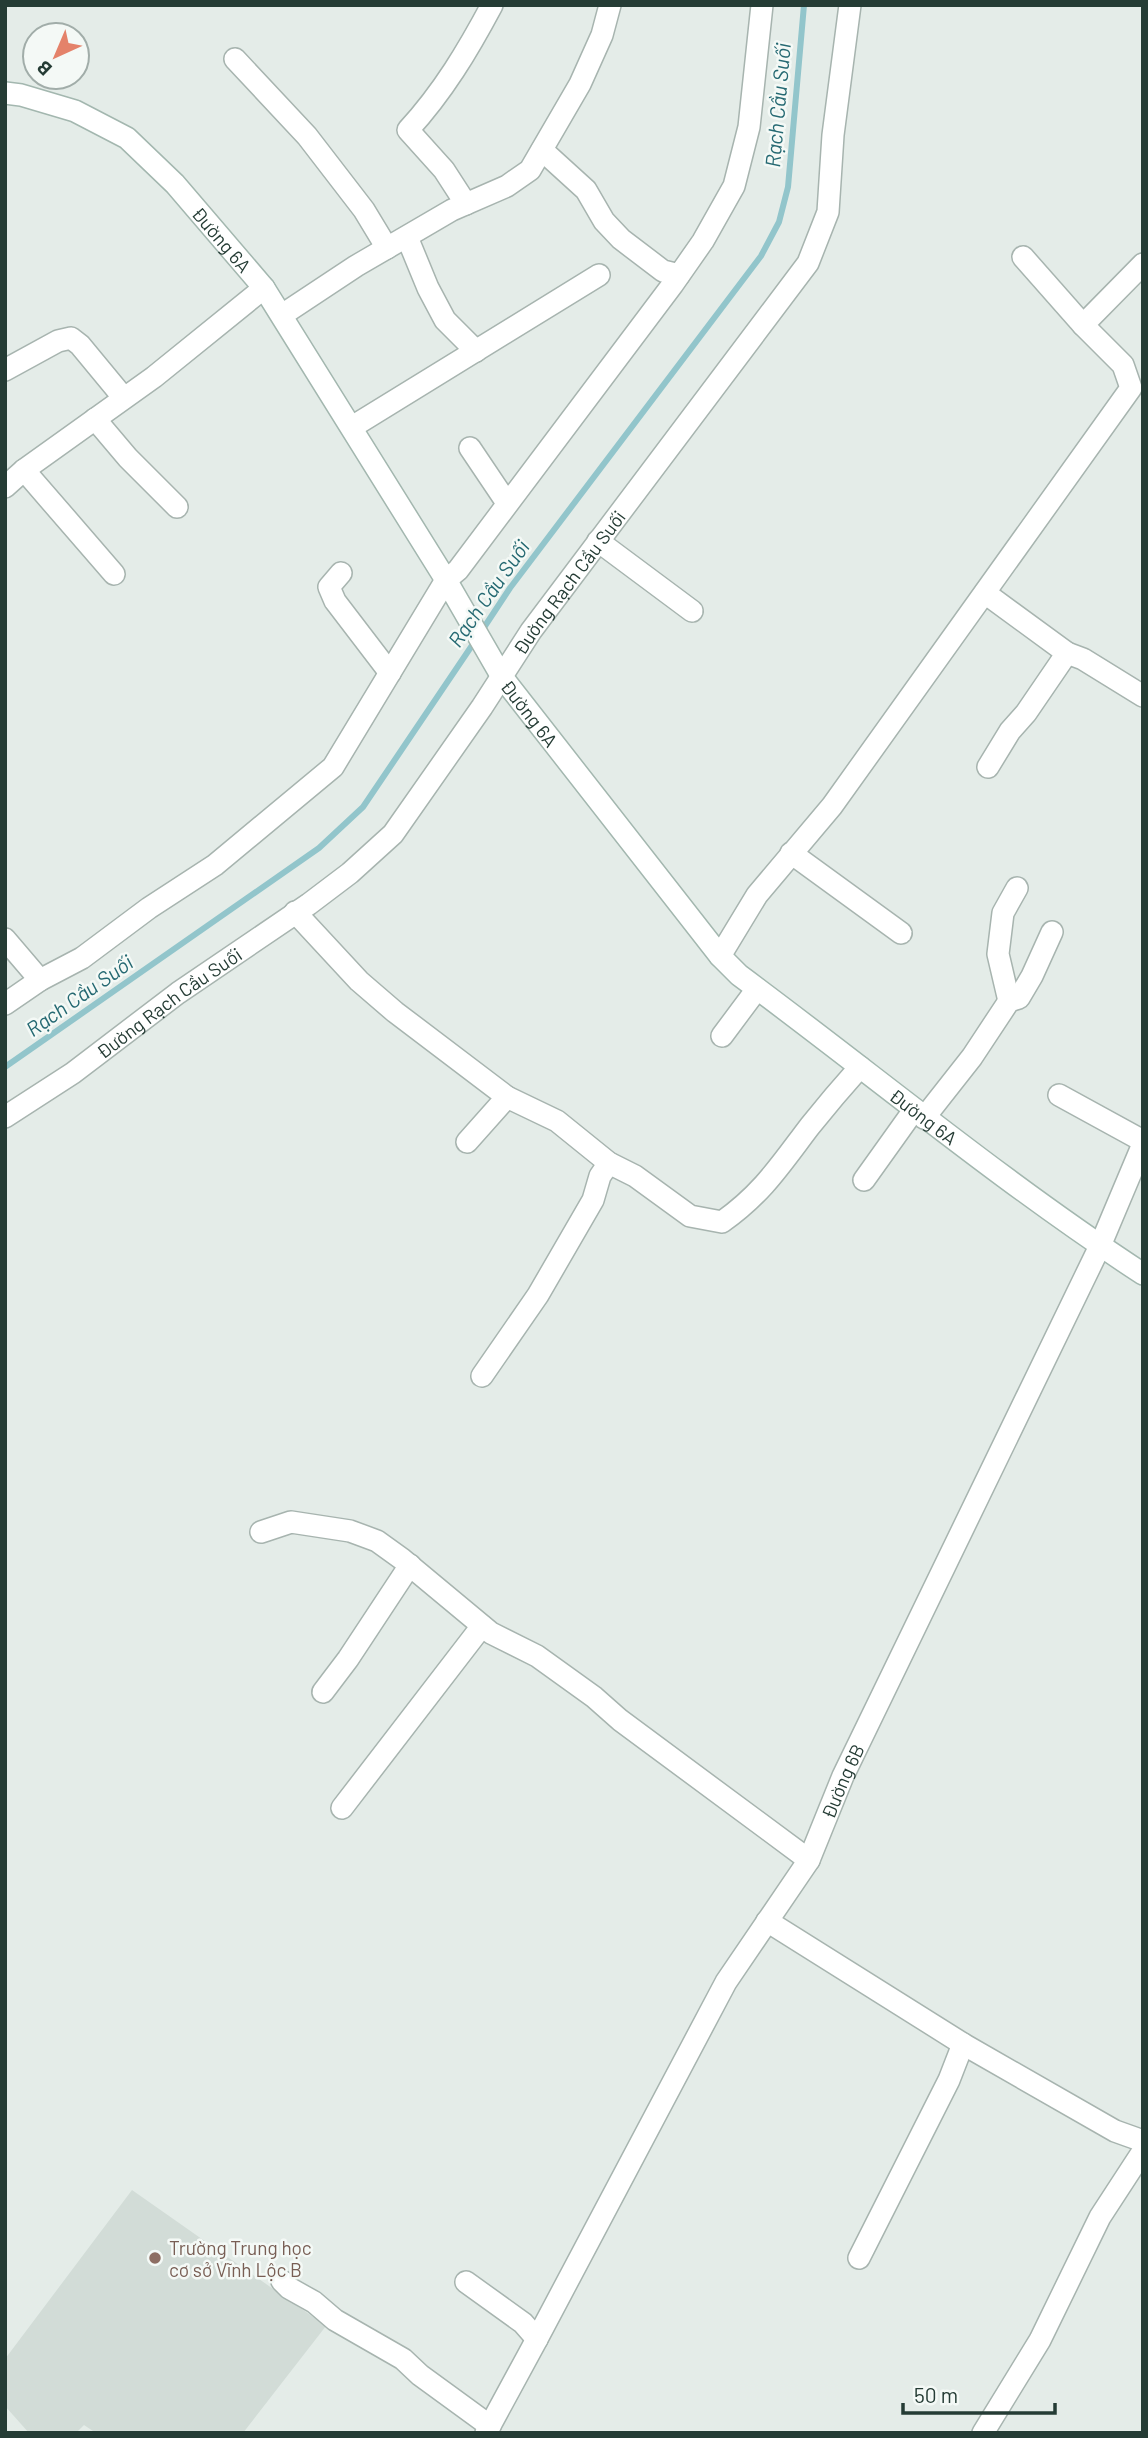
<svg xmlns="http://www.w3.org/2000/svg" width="1148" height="2438" font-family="Barlow,sans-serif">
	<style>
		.built { fill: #d2dcd7 }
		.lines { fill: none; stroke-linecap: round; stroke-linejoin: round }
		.stream { stroke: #92c5cb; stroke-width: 6 }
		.street-casing { stroke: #a7b4af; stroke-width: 24 }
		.secondary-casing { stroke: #a3b7af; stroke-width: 24 }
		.street { stroke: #fff; stroke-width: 21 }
		.secondary { stroke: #fff; stroke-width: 21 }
		.education-dot { fill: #8d6e63; stroke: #f4f9f6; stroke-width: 2.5 }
		.labels { text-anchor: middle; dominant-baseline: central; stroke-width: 5; stroke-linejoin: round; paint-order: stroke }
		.street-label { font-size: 19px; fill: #253c35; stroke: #f4f9f6 }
		.education-label { font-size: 19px; fill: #785e54; stroke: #f4f9f6; text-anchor: start }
		.water-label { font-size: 21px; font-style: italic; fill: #256972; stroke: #f4f9f6 }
	</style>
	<rect width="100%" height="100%" fill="#e4ece8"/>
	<path class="built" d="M 132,2190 L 326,2326 L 243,2433 L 96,2433 L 84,2425 L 76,2433 L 29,2433 L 5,2406 L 5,2359 Z"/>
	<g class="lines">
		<path class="stream" d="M 481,632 L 510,588 L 761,256 L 779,222 L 788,187 L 804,5
			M 5,1067 L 319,848 L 363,807 L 475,641"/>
		<defs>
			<g id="street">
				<path d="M 235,59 L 307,136 L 364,210 L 387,248"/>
				<path d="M 542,150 L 586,190 L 604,221 L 621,239 L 663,271 L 679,275"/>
				<path d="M 466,204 L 444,170 L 408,130 C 443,92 468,50 492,5"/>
				<path d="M 407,237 L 428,288 L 445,320 L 476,351"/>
				<path d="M 1023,257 L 1083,325"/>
				<path d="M 282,315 L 356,266 L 452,210 L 507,186 L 530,170 L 580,84 L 602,35 L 610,5"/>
				<path d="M 5,370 L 58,341 L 71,338 L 80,345 L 123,397"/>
				<path d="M 95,419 L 128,458 L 177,507"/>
				<path d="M 352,427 L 599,275"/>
				<path d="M 470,448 L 507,503"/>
				<path d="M 24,470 L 114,574"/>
				<path d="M 5,487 L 24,470 L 154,377 L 264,288"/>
				<path d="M 598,541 L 692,611"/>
				<path d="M 341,573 L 329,587 L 335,601 L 390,673"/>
				<path d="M 985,593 L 1067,653"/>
				<path d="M 988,767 L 1010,731 L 1026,713 L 1067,653 L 1083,659 L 1143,696"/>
				<path d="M 791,853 L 901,933"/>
				<path d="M 295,912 L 359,981 L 395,1012 L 507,1097"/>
				<path d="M 5,939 L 40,980"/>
				<path d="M 720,956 L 757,895 L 832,806 L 1131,388 L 1123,365 L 1083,325 L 1143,264"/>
				<path d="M 1009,1001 L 998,954 L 1003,913 L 1017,888"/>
				<path d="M 5,1004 L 40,980 L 82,958 L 149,908 L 215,865 L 333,767 L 446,580 L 458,570 L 673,284 L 703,241 L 734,186 L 749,127 L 762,5"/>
				<path d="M 722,1036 L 757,989"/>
				<path d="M 1059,1095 L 1143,1141"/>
				<path id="s1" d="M 5,1117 L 73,1073 L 178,993 L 309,904 L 350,873 L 393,834 L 482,707 L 531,631 L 808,263 L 828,212 L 833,135 L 850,5"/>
				<path d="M 924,1118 L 972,1057 L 1009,1001 L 1019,998 L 1032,976 L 1052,932"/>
				<path d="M 467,1142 L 507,1097 L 557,1121 L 609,1163 L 635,1176 L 690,1216 L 722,1222 C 763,1193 781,1164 810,1126 C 826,1106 843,1086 860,1067"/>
				<path d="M 864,1180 L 914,1110"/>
				<path d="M 482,1376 L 538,1295 L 593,1200 L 600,1176 L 609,1163"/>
				<path d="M 261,1532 L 291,1522 L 350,1531 L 377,1541 L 402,1559 L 491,1633 L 537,1656 L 594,1697 L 620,1720 L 809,1860"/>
				<path d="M 323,1692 L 348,1659 L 410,1565"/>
				<path d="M 342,1808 L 482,1626"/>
				<path d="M 767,1921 L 963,2044 L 949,2080 L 859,2258"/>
				<path d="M 963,2044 L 1115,2131 L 1143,2141"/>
				<path d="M 282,2281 L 289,2288 L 314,2302 L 335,2320 L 403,2359 L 420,2375 L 490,2426"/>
				<path d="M 466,2282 L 523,2323 L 537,2339"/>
				<path id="s2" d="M 486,2433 L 537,2339 L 726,1982 L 809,1860 L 843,1776 L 1100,1246 L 1143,1144"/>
				<path d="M 983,2433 L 1040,2340 L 1100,2217 L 1143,2151"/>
			</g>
			<g id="secondary">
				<path id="s3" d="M 5,93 L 21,95 L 75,111 L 127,138 L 175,184 L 264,288 L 446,580 L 502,677 L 720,956 L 739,975 C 874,1075 1002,1182 1143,1274"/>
			</g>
		</defs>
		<use href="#street" class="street-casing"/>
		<use href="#secondary" class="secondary-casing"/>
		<use href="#street" class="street"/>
		<use href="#secondary" class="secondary"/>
	</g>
	<circle class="education-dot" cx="155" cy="2258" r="7"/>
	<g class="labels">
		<g class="street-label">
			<text stroke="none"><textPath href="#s3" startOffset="270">Đường 6A</textPath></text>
			<text stroke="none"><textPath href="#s1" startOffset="788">Đường Rạch Cầu Suối</textPath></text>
			<text stroke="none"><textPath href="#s3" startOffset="836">Đường 6A</textPath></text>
			<text stroke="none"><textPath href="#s1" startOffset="200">Đường Rạch Cầu Suối</textPath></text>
			<text stroke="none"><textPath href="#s3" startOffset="1404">Đường 6A</textPath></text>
			<text stroke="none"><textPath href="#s2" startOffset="744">Đường 6B</textPath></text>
		</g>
		<g class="education-label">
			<text x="169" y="2247">Trường Trung học<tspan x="169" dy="22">cơ sở Vĩnh Lộc B</tspan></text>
		</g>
		<g class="water-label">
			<text transform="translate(777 105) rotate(-85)">Rạch Cầu Suối</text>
			<text transform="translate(488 593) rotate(-55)">Rạch Cầu Suối</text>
			<text transform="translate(79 995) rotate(-35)">Rạch Cầu Suối</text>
		</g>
	</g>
	<rect width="1148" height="2438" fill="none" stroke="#253c35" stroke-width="14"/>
	<g transform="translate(56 56) rotate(224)"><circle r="33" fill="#f4f9f6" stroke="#a1ada9" stroke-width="2"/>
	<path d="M0-5L12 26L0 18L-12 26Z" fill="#e4826a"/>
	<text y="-10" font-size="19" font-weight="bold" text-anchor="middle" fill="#253c35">B</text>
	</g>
	<path d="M903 2403v10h152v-10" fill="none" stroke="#253c35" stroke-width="3.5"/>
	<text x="914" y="2403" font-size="21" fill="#253c35" stroke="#f4f9f6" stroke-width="5" paint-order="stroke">50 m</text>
</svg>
